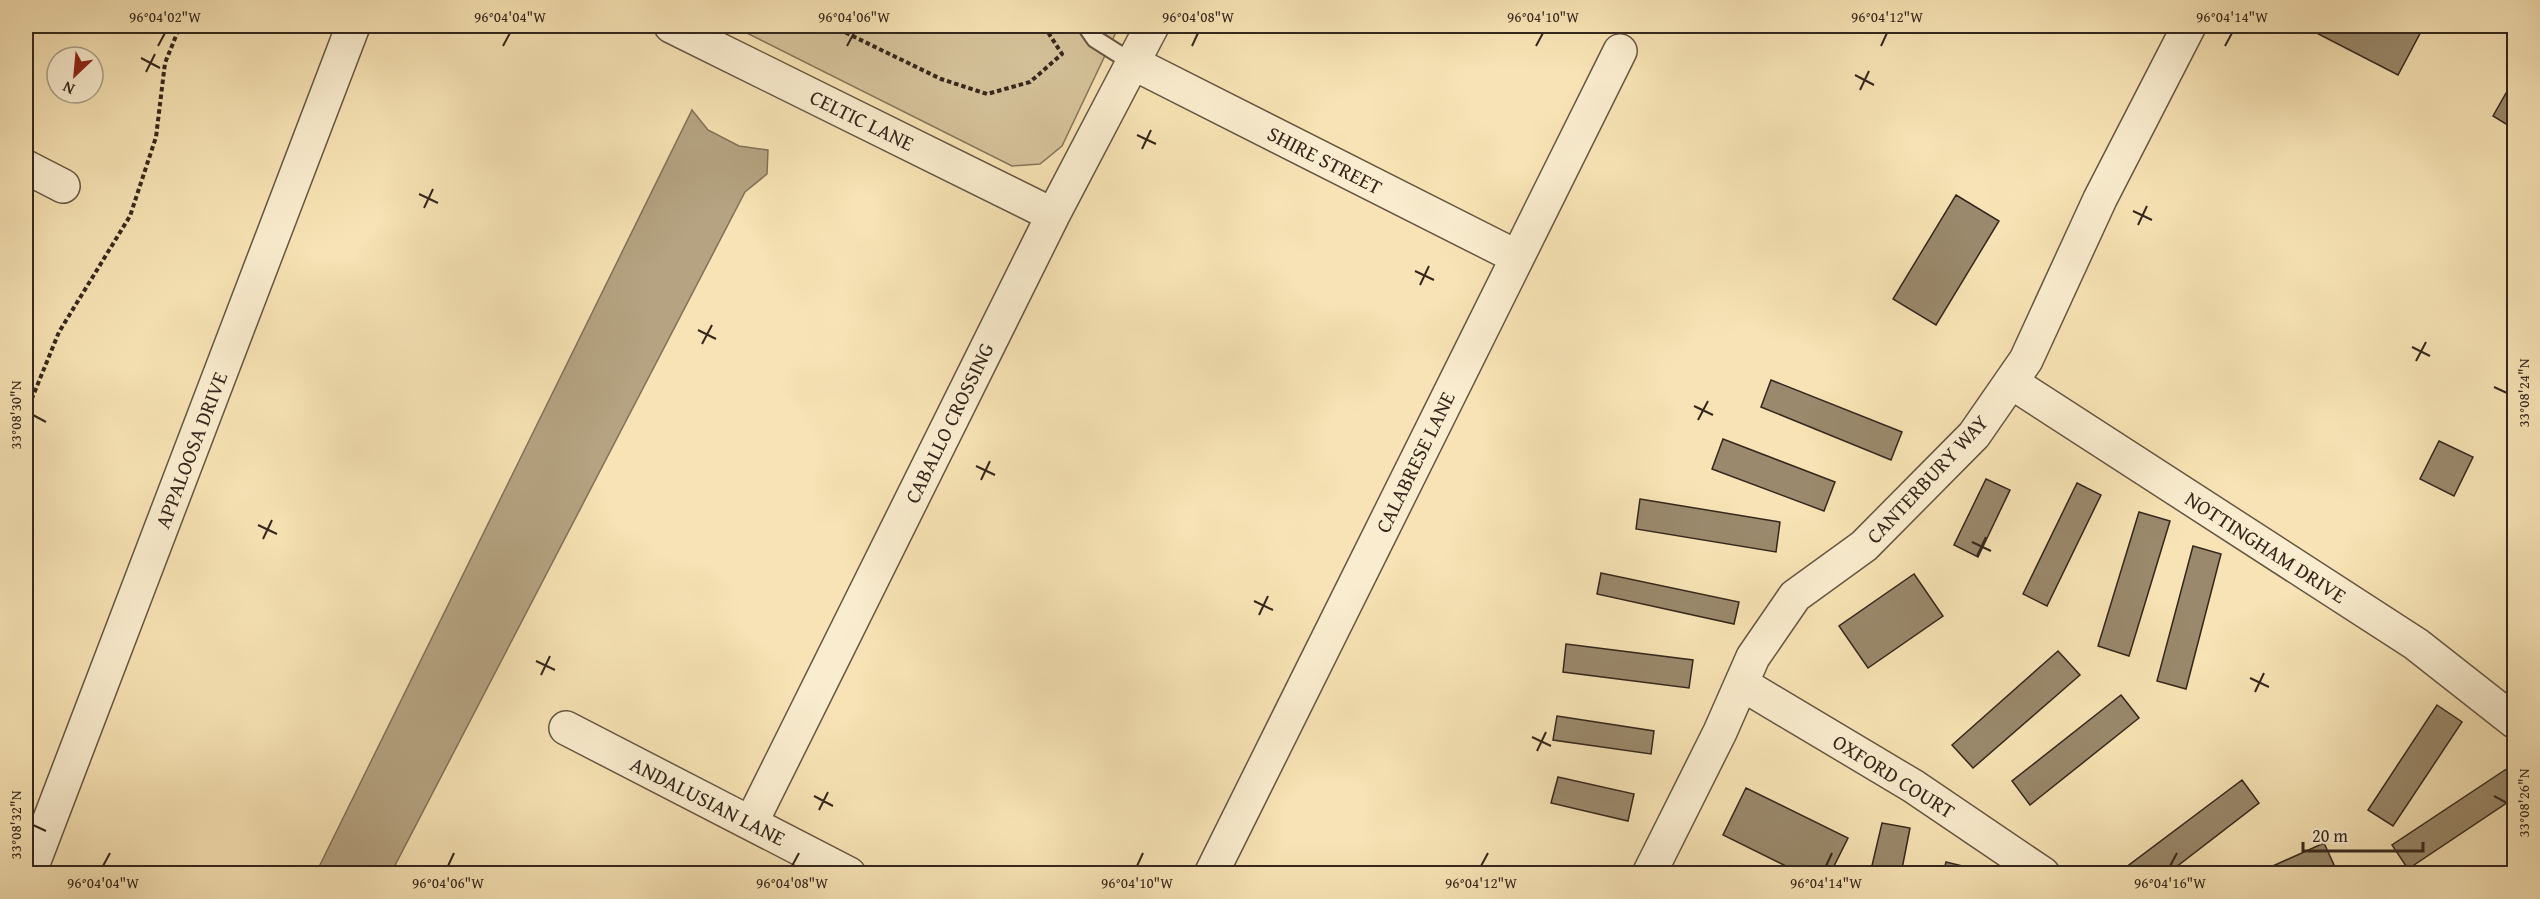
<svg xmlns="http://www.w3.org/2000/svg" width="2540" height="899" font-family="'Gentium Book Plus',serif">
	<style>
		.green { fill: #d6c39b; stroke: #86755c; stroke-width: 1.5 }
		.water { fill: #b5a381; stroke: #827159; stroke-width: 1.5 }
		.building { fill: #9a896c; stroke: #35271c; stroke-width: 1.5 }
		.lines { fill: none; stroke-linecap: round; stroke-linejoin: round }
		.service-casing { stroke: #665642; stroke-width: 20 }
		.minor-casing { stroke: #665642; stroke-width: 36 }
		.path { stroke: #35271c; stroke-width: 4; stroke-dasharray: 4.5 3; stroke-linecap: butt }
		.service { stroke: #faedcf; stroke-width: 16 }
		.minor { stroke: #faedcf; stroke-width: 33 }
		.ticks { fill: none; stroke: #35271c; stroke-width: 2 }
		.labels { text-anchor: middle; dominant-baseline: central; stroke-width: 5; stroke-linejoin: round; paint-order: stroke }
		.street-label { font-size: 21px; fill: #35271c; stroke: #faedcf }
		.neatline { fill: none; stroke: #35271c; stroke-width: 2 }
		.ticks-label { font-size: 15px; text-anchor: middle; fill: #35271c }
	</style>
	<rect width="100%" height="100%" fill="#f7e3b5"/>
	<filter id="stains"><feTurbulence type="fractalNoise" baseFrequency=".00333" numOctaves="4"/><feColorMatrix values="0 0 0 0 .2 0 0 0 0 .09 0 0 0 0 .02 0 0 0 .5 -.17"/></filter>
	<radialGradient id="worn" r=".72"><stop offset=".6" stop-color="#630" stop-opacity="0"/><stop offset="1" stop-color="#630" stop-opacity=".3"/></radialGradient>
	<path class="green" d="M 733,26 L 1119,26 L 1062,146 L 1040,164 L 1012,166 Z"/>
	<path class="water" d="M 692,110 L 708,130 L 739,146 L 768,150 L 767,174 L 745,192 L 391,873 L 316,873 Z"/>
	<path class="building" d="M 988,26 L 1024,26 L 1024,28 L 988,27 Z
		M 2303,26 L 2424,26 L 2398,75 Z
		M 2514,79 L 2514,129 L 2493,116 Z
		M 1956,195 L 1999,221 L 1936,325 L 1893,299 Z
		M 1771,380 L 1902,432 L 1891,460 L 1761,407 Z
		M 1723,439 L 1835,482 L 1824,511 L 1712,469 Z
		M 2439,441 L 2473,457 L 2454,496 L 2420,479 Z
		M 1986,479 L 2010,490 L 1978,557 L 1954,545 Z
		M 2077,483 L 2101,495 L 2047,606 L 2023,594 Z
		M 1640,499 L 1780,522 L 1776,552 L 1636,529 Z
		M 2139,512 L 2170,521 L 2129,656 L 2098,646 Z
		M 2193,546 L 2221,554 L 2186,689 L 2157,681 Z
		M 1601,573 L 1739,602 L 1734,624 L 1597,594 Z
		M 1914,574 L 1943,616 L 1868,668 L 1839,626 Z
		M 1566,644 L 1693,660 L 1689,688 L 1563,672 Z
		M 2058,651 L 2080,675 L 1973,768 L 1952,745 Z
		M 2121,695 L 2139,718 L 2030,805 L 2012,781 Z
		M 2437,705 L 2462,722 L 2393,826 L 2368,810 Z
		M 1557,716 L 1654,731 L 1651,754 L 1553,740 Z
		M 2508,768 L 2514,777 L 2514,798 L 2408,869 L 2392,845 Z
		M 1558,777 L 1634,794 L 1628,821 L 1551,803 Z
		M 2242,780 L 2259,803 L 2167,874 L 2136,874 L 2129,865 Z
		M 1746,788 L 1848,838 L 1830,874 L 1802,874 L 1723,835 Z
		M 1882,823 L 1910,828 L 1901,874 L 1870,874 Z
		M 2324,843 L 2334,865 L 2315,874 L 2255,874 Z
		M 1946,862 L 1975,869 L 1974,874 L 1943,874 Z"/>
	<g class="lines">
		<defs>
			<path id="service" d="M 1086,26 L 1095,39 L 1133,63"/>
			<path id="minor" d="M 671,26 L 1053,215
				M 1133,63 L 1517,257
				M 26,167 L 63,186
				M 2011,382 L 2416,644 L 2514,721
				M 1742,684 L 1913,786 L 2043,874
				M 566,728 L 849,874
				M 751,823 L 1053,215 L 1152,26
				M 29,874 L 353,26
				M 1211,874 L 1620,51
				M 1649,874 L 1720,732 L 1753,657 L 1795,596 L 1864,546 L 1974,435 L 2026,360 L 2100,199 L 2189,26"/>
		</defs>
		<use href="#service" class="service-casing"/>
		<use href="#minor" class="minor-casing"/>
		<path class="path" d="M 832,26 L 941,79 L 987,94 L 1030,82 L 1062,54 L 1044,26
			M 26,413 L 59,332 L 130,216 L 156,137 L 165,63 L 180,26"/>
		<use href="#service" class="service"/>
		<use href="#minor" class="minor"/>
	</g>
	<path class="ticks" d="M 158,46 L 165,33M 503,46 L 510,33M 847,46 L 854,33M 1192,46 L 1198,33M 1536,46 L 1543,33M 1881,46 L 1887,33M 2225,46 L 2232,33M 141,58 L 160,68M 146,72 L 155,54M 1855,75 L 1874,85M 1860,90 L 1869,71M 1137,135 L 1156,144M 1142,149 L 1151,130M 419,194 L 438,203M 424,208 L 433,189M 2133,211 L 2152,220M 2138,225 L 2147,206M 1415,271 L 1434,280M 1420,285 L 1429,266M 698,330 L 716,339M 702,344 L 712,325M 2412,347 L 2430,356M 2416,361 L 2426,342M 2494,387 L 2507,393M 1694,406 L 1713,415M 33,415 L 46,422M 1698,420 L 1708,401M 976,466 L 995,475M 981,480 L 990,461M 258,525 L 277,534M 263,539 L 272,520M 1972,542 L 1991,551M 1977,556 L 1986,537M 1254,601 L 1273,610M 1259,615 L 1268,596M 536,661 L 555,670M 541,675 L 550,656M 2250,678 L 2269,687M 2255,692 L 2264,673M 1532,737 L 1551,746M 1537,751 L 1546,732M 814,796 L 833,806M 2494,796 L 2507,803M 819,810 L 828,792M 33,825 L 46,831M 103,866 L 110,853M 448,866 L 454,853M 792,866 L 799,853M 1137,866 L 1143,853M 1481,866 L 1488,853M 1826,866 L 1832,853M 2170,866 L 2177,853"/>
	<g class="labels">
		<g class="street-label">
			<text transform="translate(862 120) rotate(26)">CELTIC LANE</text>
			<text transform="translate(1325 160) rotate(27)">SHIRE STREET</text>
			<text transform="translate(949 423) rotate(-64)">CABALLO CROSSING</text>
			<text transform="translate(191 450) rotate(-69)">APPALOOSA DRIVE</text>
			<text transform="translate(1415 462) rotate(-64)">CALABRESE LANE</text>
			<text transform="translate(1927 479) rotate(-47)">CANTERBURY WAY</text>
			<text transform="translate(2266 547) rotate(33)">NOTTINGHAM DRIVE</text>
			<text transform="translate(1894 776) rotate(32)">OXFORD COURT</text>
			<text transform="translate(708 801) rotate(27)">ANDALUSIAN LANE</text>
		</g>
	</g>
	<rect width="2540" height="899" fill="none" stroke="#f7e3b5" stroke-width="66"/>
	<g transform="translate(75 75) rotate(206)"><circle r="28" fill="#faedcf" stroke="#ab9e87" stroke-width="1.5"/>
	<path d="M0-4.5L10 22L0 15L-10 22Z" fill="#8f2418"/>
	<text y="-9" font-size="16" font-weight="bold" text-anchor="middle" fill="#35271c">N</text>
	</g>
	<path d="M2303 842v9h120v-9" fill="none" stroke="#35271c" stroke-width="3"/>
	<text x="2312" y="842" font-size="18" fill="#35271c" stroke="#faedcf" stroke-width="4.5" paint-order="stroke">20 m</text>
	<rect x="33" y="33" width="2474" height="833" class="neatline"/>
	<g class="ticks-label">
		<text x="165" y="22">96°04'02"W</text>
		<text x="510" y="22">96°04'04"W</text>
		<text x="854" y="22">96°04'06"W</text>
		<text x="1198" y="22">96°04'08"W</text>
		<text x="1543" y="22">96°04'10"W</text>
		<text x="1887" y="22">96°04'12"W</text>
		<text x="2232" y="22">96°04'14"W</text>
		<text transform="translate(2524 393) rotate(-90)" y="5">33°08'24"N</text>
		<text transform="translate(16 415) rotate(-90)" y="5">33°08'30"N</text>
		<text transform="translate(2524 803) rotate(-90)" y="5">33°08'26"N</text>
		<text transform="translate(16 825) rotate(-90)" y="5">33°08'32"N</text>
		<text x="103" y="888">96°04'04"W</text>
		<text x="448" y="888">96°04'06"W</text>
		<text x="792" y="888">96°04'08"W</text>
		<text x="1137" y="888">96°04'10"W</text>
		<text x="1481" y="888">96°04'12"W</text>
		<text x="1826" y="888">96°04'14"W</text>
		<text x="2170" y="888">96°04'16"W</text>
	</g>
	<rect width="100%" height="100%" filter="url(#stains)"/>
	<rect width="100%" height="100%" fill="url(#worn)"/>
</svg>
